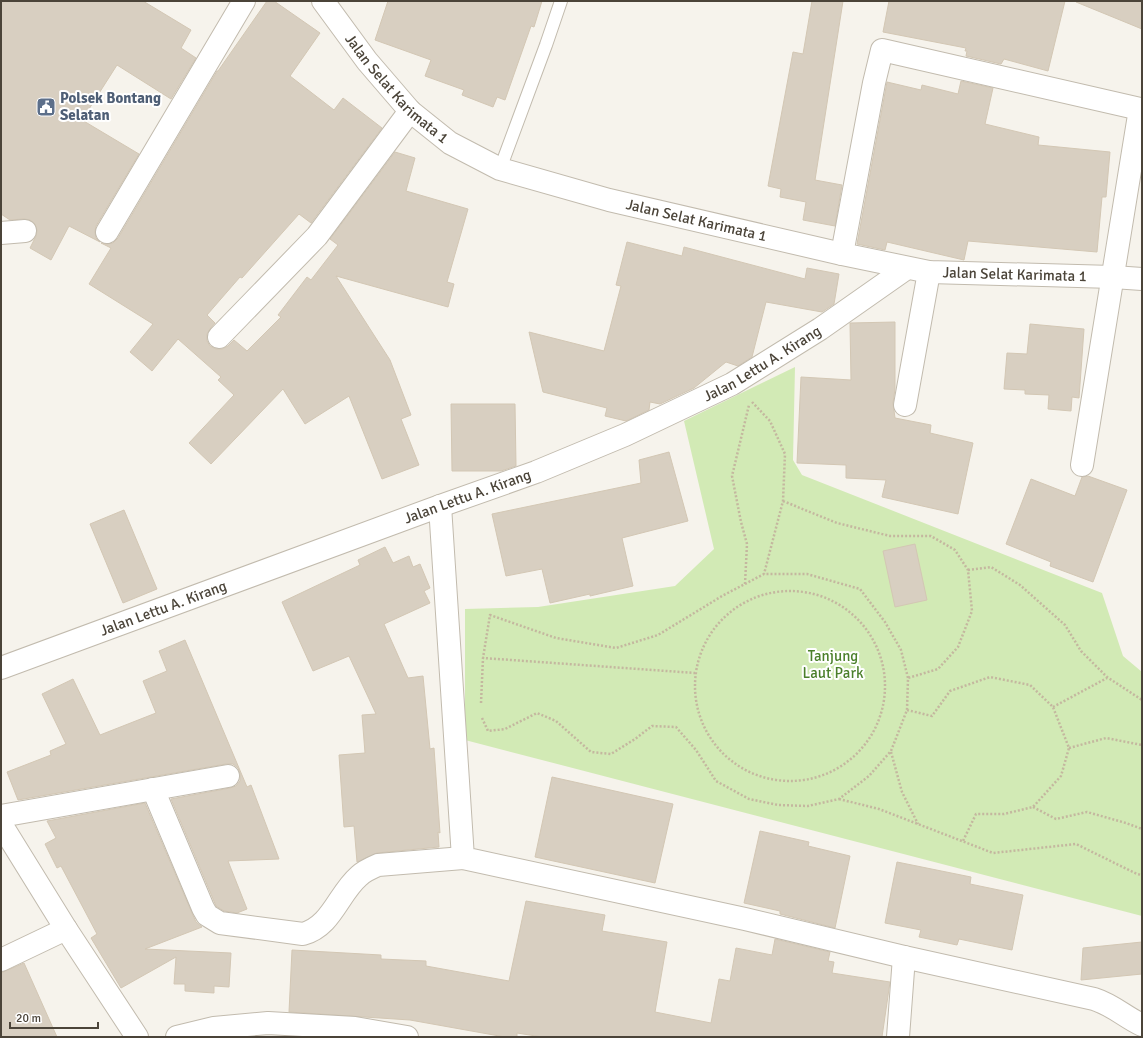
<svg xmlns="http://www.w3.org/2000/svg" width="1143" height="1038" font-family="Signika,sans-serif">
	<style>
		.green { fill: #d2eab5 }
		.building { fill: #d8cfc1; stroke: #d3c7b4 }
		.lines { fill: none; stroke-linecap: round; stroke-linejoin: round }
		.lane-casing { stroke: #c2bbae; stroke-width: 14 }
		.street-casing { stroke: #c2bbae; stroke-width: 24 }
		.path { stroke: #c4b79f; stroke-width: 2.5; stroke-dasharray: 2 2; stroke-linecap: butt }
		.lane { stroke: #fff; stroke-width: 12 }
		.street { stroke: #fff; stroke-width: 22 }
		.labels { text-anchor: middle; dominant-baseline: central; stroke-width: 4; stroke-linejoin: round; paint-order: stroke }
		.street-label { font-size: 15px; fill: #4b4439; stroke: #fff }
		.service-label { font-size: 15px; font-weight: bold; fill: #4e5e75; stroke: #fff; text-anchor: start }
		.park-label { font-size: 15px; fill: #4a7f2a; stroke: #fff }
	</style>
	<rect width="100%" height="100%" fill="#f6f3ec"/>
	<path class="green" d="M 795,367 L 793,460 L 802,475 L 1102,593 L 1123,656 L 1142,672 L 1142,916 L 465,740 L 465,609 L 538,607 L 675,586 L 714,549 L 684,421 Z"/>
	<path class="building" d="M 1,1 L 143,1 L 191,30 L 181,48 L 196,58 L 171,99 L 117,65 L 82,120 L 139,154 L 96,226 L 95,232 L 96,238 L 100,242 L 69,226 L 51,260 L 30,248 L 36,236 L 37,230 L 35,224 L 30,220 L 24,219 L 10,220 L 1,214 Z
		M 267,1 L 274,1 L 320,33 L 290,76 L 334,110 L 343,98 L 382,128 L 311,223 L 299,214 L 242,278 L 240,277 L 207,315 L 215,323 L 210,329 L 207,334 L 207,341 L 210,346 L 216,349 L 222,349 L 228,346 L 234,340 L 247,351 L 281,317 L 278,315 L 307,277 L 311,280 L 338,245 L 330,239 L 395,152 L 415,158 L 406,191 L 468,209 L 447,282 L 454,284 L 448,307 L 336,276 L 390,360 L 411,415 L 401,419 L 419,465 L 382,479 L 349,396 L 305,424 L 283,389 L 211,464 L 189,443 L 234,395 L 218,380 L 221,377 L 178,339 L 152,371 L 130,352 L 153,324 L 89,284 L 111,248 L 101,243 L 107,244 L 113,243 L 118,238 L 217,71 L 218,71 Z
		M 388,1 L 542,1 L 534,27 L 531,26 L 505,100 L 497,97 L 493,107 L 462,95 L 464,90 L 425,76 L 431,60 L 375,40 Z
		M 812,1 L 843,1 L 815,180 L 842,185 L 835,226 L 803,220 L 806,202 L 780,197 L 781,189 L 768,186 L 793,52 L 803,54 Z
		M 889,1 L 1065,1 L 1048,71 L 1004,59 L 1001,64 L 966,56 L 967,51 L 965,51 L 966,48 L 883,32 Z
		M 1076,1 L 1142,1 L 1142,29 L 1076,2 Z
		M 961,81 L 993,88 L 985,124 L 1039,137 L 1038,145 L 1110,152 L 1106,197 L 1102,197 L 1097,252 L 968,241 L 964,260 L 887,242 L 885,250 L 857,244 L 887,82 L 921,90 L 922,85 L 958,94 Z
		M 627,242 L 682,256 L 684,247 L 805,279 L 807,268 L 839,274 L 834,304 L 822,312 L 766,302 L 752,357 L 738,366 L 726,362 L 694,388 L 660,404 L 650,402 L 649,410 L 626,421 L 605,416 L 607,408 L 543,392 L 529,332 L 604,351 L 621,286 L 616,285 Z
		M 895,322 L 895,389 L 893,403 L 895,418 L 931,425 L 930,433 L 973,443 L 958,514 L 882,497 L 886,480 L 846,478 L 846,465 L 797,463 L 801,377 L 851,380 L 850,323 Z
		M 1030,324 L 1084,329 L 1079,398 L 1072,397 L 1071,411 L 1048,409 L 1049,395 L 1025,394 L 1025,390 L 1004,389 L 1007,353 L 1027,354 Z
		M 451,404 L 515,404 L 516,466 L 501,471 L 452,471 Z
		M 669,452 L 688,521 L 622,538 L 633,586 L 590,596 L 590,594 L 550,603 L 542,569 L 506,576 L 492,514 L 641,483 L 639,460 Z
		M 1088,476 L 1127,490 L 1093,582 L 1050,566 L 1051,562 L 1006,544 L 1031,479 L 1075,496 L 1082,477 Z
		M 124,510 L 157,589 L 123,603 L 90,524 Z
		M 915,544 L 927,600 L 895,607 L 883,551 Z
		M 385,547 L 393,563 L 409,556 L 413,567 L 420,564 L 430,588 L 424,591 L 430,603 L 384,624 L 408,678 L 423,676 L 430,749 L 434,748 L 440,833 L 438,832 L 439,847 L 377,853 L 357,862 L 354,826 L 344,827 L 339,755 L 365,753 L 362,715 L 376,714 L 349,656 L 313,671 L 282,602 L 360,565 L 358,560 Z
		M 185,640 L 247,787 L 251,785 L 279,859 L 228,861 L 247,909 L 237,913 L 224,911 L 216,906 L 171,799 L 230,788 L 236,786 L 240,781 L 240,774 L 238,768 L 233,764 L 226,764 L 18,800 L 7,772 L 51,755 L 50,751 L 66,744 L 42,694 L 73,679 L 100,735 L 156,713 L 143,681 L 167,671 L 159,651 Z
		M 552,777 L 673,804 L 655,883 L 535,857 Z
		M 145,803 L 192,913 L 196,922 L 202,927 L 145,949 L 231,953 L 229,987 L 214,986 L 214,993 L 185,991 L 185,984 L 174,984 L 176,957 L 121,988 L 91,938 L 97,934 L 61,866 L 57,868 L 45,844 L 56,838 L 47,821 Z
		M 760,831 L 809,842 L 808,846 L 850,856 L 835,928 L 780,914 L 780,911 L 744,903 Z
		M 897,862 L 971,877 L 970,884 L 1023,895 L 1012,950 L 959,939 L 957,945 L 919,937 L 921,930 L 885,923 Z
		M 526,901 L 605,915 L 602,931 L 667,942 L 655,1012 L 711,1023 L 719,979 L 730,981 L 736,948 L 772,955 L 775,939 L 830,952 L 828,961 L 834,962 L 832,973 L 890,982 L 882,1037 L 542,1037 L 517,1033 L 517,1037 L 505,1037 L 410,1020 L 289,1012 L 292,950 L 381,955 L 381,959 L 426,961 L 426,966 L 509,981 Z
		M 1142,942 L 1142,974 L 1081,980 L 1083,948 Z
		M 24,963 L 57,1037 L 1,1037 L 1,973 Z"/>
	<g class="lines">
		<defs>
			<path id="lane" d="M 500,169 L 546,45 L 561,1"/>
			<g id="street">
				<path id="s1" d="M 323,1 L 367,61 L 410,111 L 450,143 L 500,169 L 609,200 L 842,254 L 929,272 L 1113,277 L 1142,279"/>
				<path d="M 107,232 L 244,1"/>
				<path d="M 1,233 L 25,231"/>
				<path d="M 842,254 L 874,83 L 882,50 L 1140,109 L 1082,465"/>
				<path d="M 219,337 L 317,236 L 410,111"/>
				<path d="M 905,405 L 929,272"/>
				<path d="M 440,506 L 463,858 L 745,919 L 904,957 L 1094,999 C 1113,1005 1125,1017 1142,1025"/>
				<path id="s2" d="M 1,668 L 440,506 L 536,472 L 625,435 L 732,384 L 820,329 L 907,268"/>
				<path d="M 153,789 L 203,908 L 207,915 L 220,923 L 303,934 C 332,926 338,894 359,876 C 364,871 371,868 378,865 L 463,858"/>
				<path d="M 1,816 L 228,776"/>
				<path d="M 1,824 L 66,929 L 137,1037"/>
				<path d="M 1,960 L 66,929"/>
				<path d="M 177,1037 L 214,1028 L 268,1023 L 355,1028 L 407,1037"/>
				<path d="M 898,1037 L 904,957"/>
			</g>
		</defs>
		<use href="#lane" class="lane-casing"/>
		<use href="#street" class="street-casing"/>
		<path class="path" d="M 752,402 L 770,421 L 785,454 L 783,501 L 764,574
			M 783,501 L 837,523 L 890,536 L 931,536 L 955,550 L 968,570 L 972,611 L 958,647 L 938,669 L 908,678
			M 968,570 L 991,567 L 1020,585 L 1065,625 L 1081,651 L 1107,677 L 1142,700
			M 745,584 L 747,544 L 741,522 L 732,476 L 749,405
			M695 686a95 95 0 1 1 190 0a95 95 0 1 1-190 0Z
			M 481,703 L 483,658 L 695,673
			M 1053,707 L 1107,678
			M 907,710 L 932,716 L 950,691 L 990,677 L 1030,685 L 1053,707 L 1069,748 L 1061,776 L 1033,807 L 1004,814 L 976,814 L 963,841
			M 482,718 L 488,731 L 505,729 L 537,713 L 556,721 L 591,752 L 611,754 L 635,739 L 652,726 L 676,727 L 696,750 L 716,781 L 749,799 L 778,805 L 808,806 L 839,799 L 869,776 L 891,751 L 907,710 L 908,678 L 901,650 L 885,622 L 860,589 L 807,574 L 764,574 L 722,596 L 658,635 L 616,648 L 556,638 L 490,615 L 483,658
			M 1069,748 L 1106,738 L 1142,745
			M 891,752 L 902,792 L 918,824
			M 839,799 L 879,809 L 993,853 L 1076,844 L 1137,874 L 1142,875
			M 1033,807 L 1056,819 L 1087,812 L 1126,823 L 1142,829"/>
		<use href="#lane" class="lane"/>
		<use href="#street" class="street"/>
	</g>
	<defs>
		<symbol id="civic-square" viewBox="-11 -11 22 22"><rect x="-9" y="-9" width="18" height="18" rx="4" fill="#5c6f8a" stroke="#fff"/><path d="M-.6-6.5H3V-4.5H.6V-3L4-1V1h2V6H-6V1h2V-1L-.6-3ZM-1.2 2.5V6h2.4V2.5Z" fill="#fff"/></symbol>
	</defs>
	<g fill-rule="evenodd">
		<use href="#civic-square" x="35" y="96" width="22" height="22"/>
	</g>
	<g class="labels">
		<g class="street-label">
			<text stroke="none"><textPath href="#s1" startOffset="115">Jalan Selat Karimata 1</textPath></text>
			<text stroke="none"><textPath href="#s1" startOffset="451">Jalan Selat Karimata 1</textPath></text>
			<text stroke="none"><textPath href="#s1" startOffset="775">Jalan Selat Karimata 1</textPath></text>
			<text stroke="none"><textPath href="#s2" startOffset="821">Jalan Lettu A. Kirang</textPath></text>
			<text stroke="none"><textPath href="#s2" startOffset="497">Jalan Lettu A. Kirang</textPath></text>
			<text stroke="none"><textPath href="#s2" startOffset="173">Jalan Lettu A. Kirang</textPath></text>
		</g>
		<g class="service-label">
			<text x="60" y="98">Polsek Bontang<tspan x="60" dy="17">Selatan</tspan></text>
		</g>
		<g class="park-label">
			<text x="833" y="656">Tanjung<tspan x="833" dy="17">Laut Park</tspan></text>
		</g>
	</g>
	<rect width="1143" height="1038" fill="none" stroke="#4b4439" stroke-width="4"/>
	<path d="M10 1022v6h88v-6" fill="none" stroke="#4b4439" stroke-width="2"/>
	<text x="16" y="1022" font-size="12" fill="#4b4439" stroke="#ffffff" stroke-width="3" paint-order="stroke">20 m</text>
</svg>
